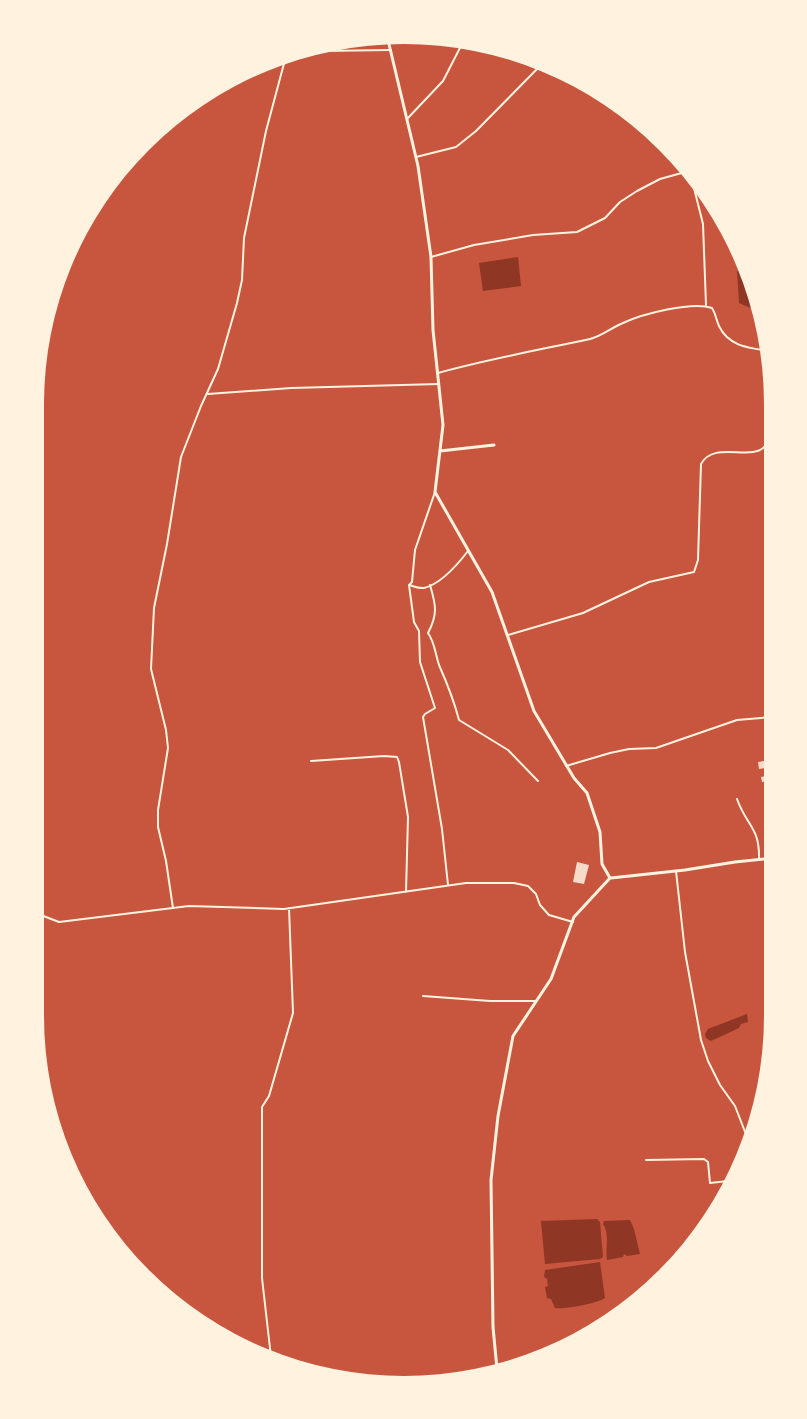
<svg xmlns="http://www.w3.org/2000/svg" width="807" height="1419" font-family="'PT Sans Narrow',sans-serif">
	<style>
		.water { fill: #8f3625 }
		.building { fill: #f7dbc8 }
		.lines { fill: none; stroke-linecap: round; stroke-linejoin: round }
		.minor { stroke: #fff3e0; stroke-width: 2 }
		.tertiary { stroke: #fff3e0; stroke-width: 3 }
	</style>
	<rect width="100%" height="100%" fill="#c8553d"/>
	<path class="water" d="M 518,257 L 521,286 L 483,291 L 479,263 Z
		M 746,268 L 754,284 L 759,304 L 753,309 L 739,303 L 737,271 Z
		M 747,1014 L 748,1022 L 741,1024 L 739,1028 L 711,1041 L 706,1038 L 705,1034 L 708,1029 Z
		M 597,1219 L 600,1222 L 603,1257 L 600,1259 L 545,1264 L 541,1221 Z
		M 630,1220 L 634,1229 L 640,1254 L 627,1256 L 624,1254 L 623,1257 L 607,1260 C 605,1249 610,1234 603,1224 L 604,1221 Z
		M 600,1262 L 605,1298 C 599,1303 563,1310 555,1308 L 551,1299 L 547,1298 L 545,1287 L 548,1286 L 547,1279 L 544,1277 L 545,1270 Z"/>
	<path class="building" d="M 770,760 L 772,796 L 766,797 L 765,789 L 769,788 L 768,781 L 762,782 L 761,777 L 766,776 L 765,768 L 759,769 L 758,762 Z
		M 577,862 L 589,865 L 584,884 L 573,882 Z"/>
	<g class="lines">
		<path class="minor" d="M 303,48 L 322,51 L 391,50
			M 407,119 L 443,81 L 464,40
			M 416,157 L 456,147 L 476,131 L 540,66
			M 690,172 L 703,224 L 706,305
			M 431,257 L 474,245 L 533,235 L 577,232 L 605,218 L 620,202 L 637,191 L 660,179 L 689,171
			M 438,373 C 488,359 539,350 590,339 C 602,336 611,328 623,323 C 642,314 692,301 712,308 C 716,314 716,320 719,326 C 729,347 750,348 770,351
			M 208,394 L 291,388 L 439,384
			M 435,492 L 415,550 L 412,582 L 409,585 L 414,622 L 419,631 L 420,662 L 435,708 L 425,714 L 423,717 L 442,829 L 448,885
			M 410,585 C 414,587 420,588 424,588 C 441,584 458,564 468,551
			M 430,585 C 436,605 438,614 428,633 C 435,643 435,653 439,665 C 447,683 454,701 459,720 L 508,750 L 538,781
			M 508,635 L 583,613 L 649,582 L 694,572 L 698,560 L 701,464 C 714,440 752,462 765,446 L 765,394 L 771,362
			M 311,761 L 384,756 L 397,757 L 399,762 L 408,817 L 406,892
			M 566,766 L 610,753 L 629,749 L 656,748 L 737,720 L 772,717
			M 737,799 C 747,827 760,827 759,860
			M 676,871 L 685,952 L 701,1040 L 708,1061 L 720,1085 L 735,1106 L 749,1142
			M 173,908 L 166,861 L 158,827 L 158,810 L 168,748 L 166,730 L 151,669 L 154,608 L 167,544 L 181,457 L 201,406 L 218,369 L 237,303 L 242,280 L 244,238 L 266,131 L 286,56
			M 33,912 L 59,922 L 189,906 L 284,909 L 466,883 L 514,883 L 528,886 L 536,894 L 540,905 L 549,915 L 573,922
			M 423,996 L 490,1001 L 536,1001
			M 646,1160 L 704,1159 L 708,1162 L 710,1183 L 728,1181 L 731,1185
			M 271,1357 L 262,1278 L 262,1107 L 269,1096 L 293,1013 L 289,908"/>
		<path class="tertiary" d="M 388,40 L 418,166 L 431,257 L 433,330 L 443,425 L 435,492 L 492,592 L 534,711 L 574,778 L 587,793 L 600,832 L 602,864 L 610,878
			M 440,451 L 494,445
			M 611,878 L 685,870 L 735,862 L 773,858
			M 497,1369 L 493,1327 L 491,1180 L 498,1116 L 513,1036 L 551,979 L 574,917 L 610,878"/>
	</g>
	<path d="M0 0H807V1419H0ZM404 44H404A360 360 0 0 1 764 404V1016A360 360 0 0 1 404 1376H404A360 360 0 0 1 44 1016V404A360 360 0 0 1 404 44Z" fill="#fff3e0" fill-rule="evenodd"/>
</svg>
